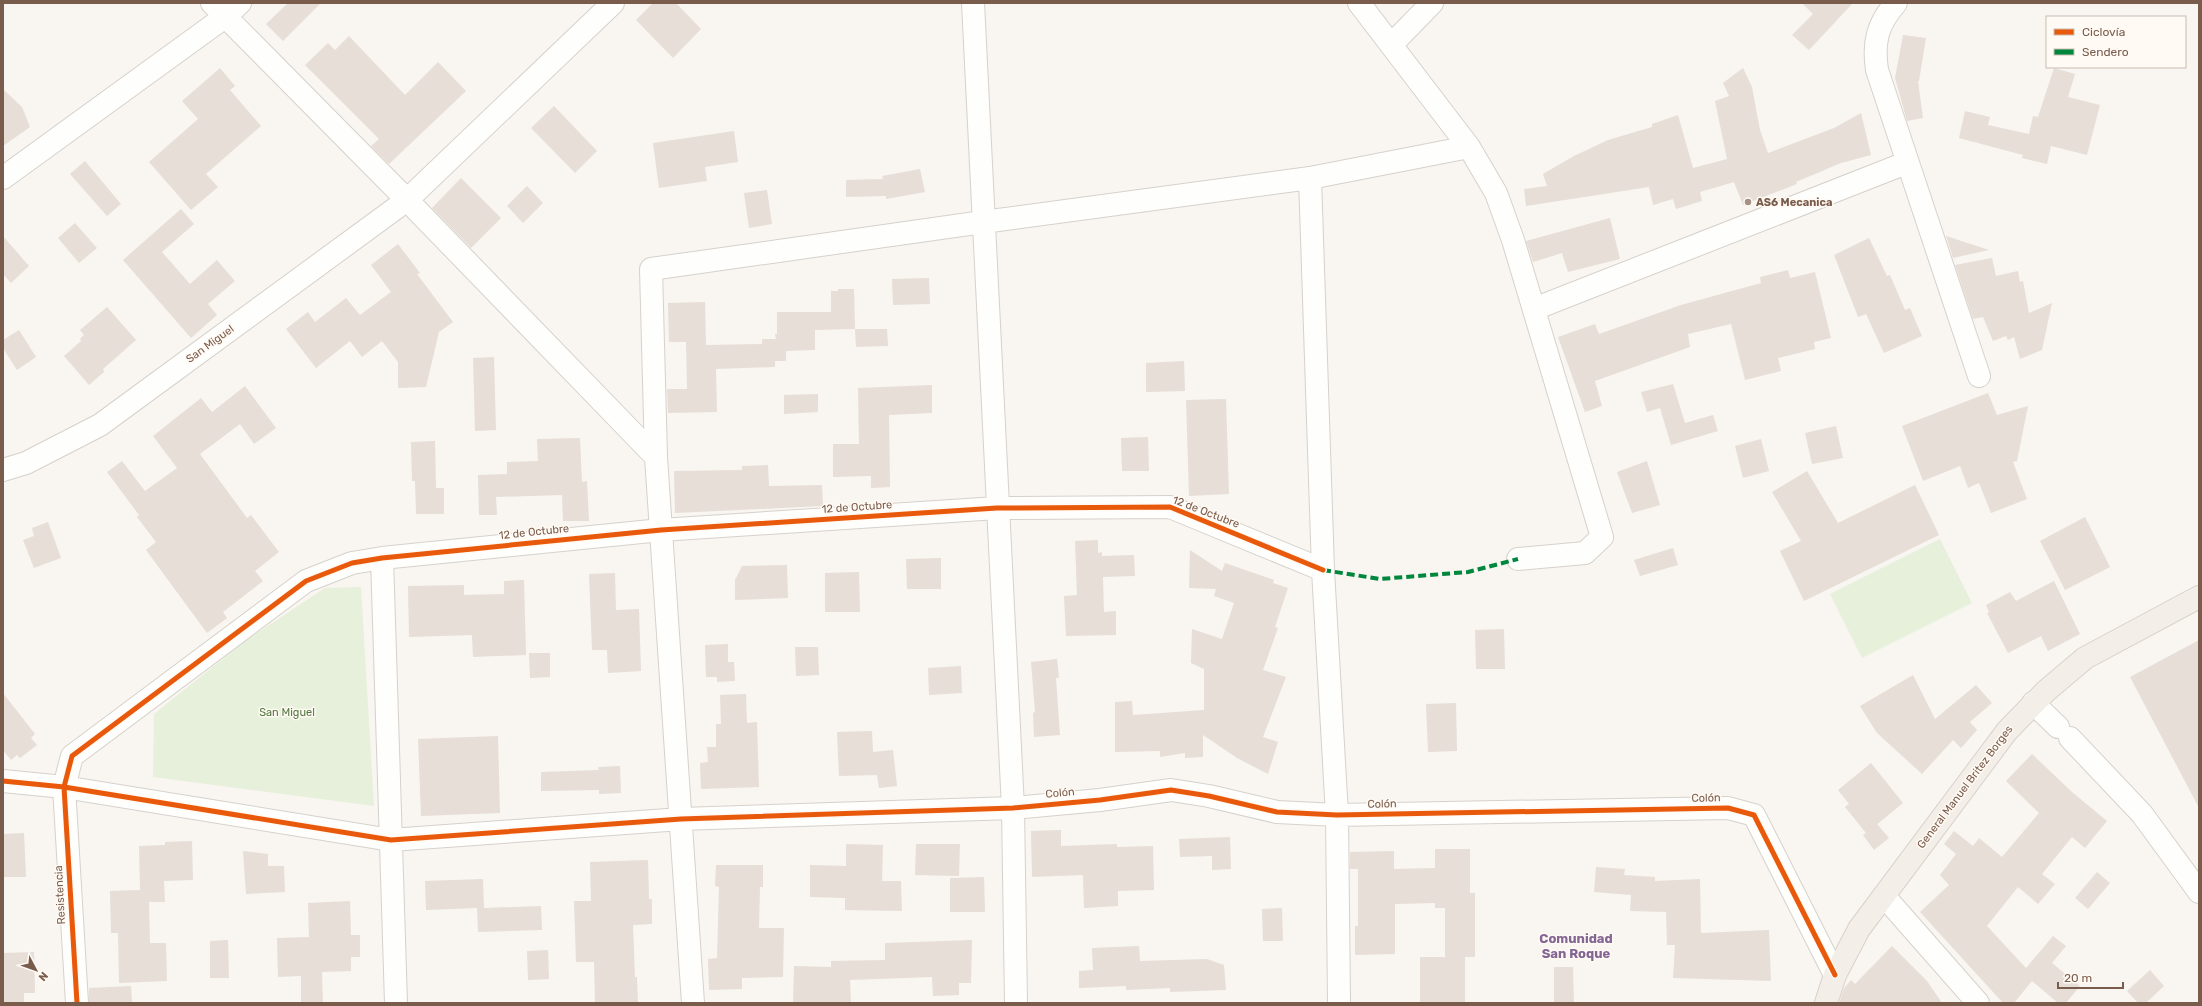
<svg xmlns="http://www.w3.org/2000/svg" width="2202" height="1006" font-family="Rubik,sans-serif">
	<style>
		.green { fill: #e7f0db }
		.building { fill: #e6ded7 }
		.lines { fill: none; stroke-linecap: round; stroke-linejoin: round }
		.minor-casing { stroke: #d7d1cb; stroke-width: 24 }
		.major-casing { stroke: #dad1cc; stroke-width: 24 }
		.minor { stroke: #fefefd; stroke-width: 22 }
		.major { stroke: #f3eee8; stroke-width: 22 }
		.quiet { stroke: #00873e; stroke-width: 4; stroke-dasharray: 8 4; stroke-linecap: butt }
		.cycleway-casing { stroke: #fffaf3; stroke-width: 8 }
		.cycleway { stroke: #e8590c; stroke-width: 5 }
		.poi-dot { fill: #a69286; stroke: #fffaf3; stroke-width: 1.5 }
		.labels { text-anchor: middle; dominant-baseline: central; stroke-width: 3; stroke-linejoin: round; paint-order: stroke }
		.poi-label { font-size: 11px; font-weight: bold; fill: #7a5c4d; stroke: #fffaf3; text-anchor: start }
		.street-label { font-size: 11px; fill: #7a5c4d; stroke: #fffaf3 }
		.park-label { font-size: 11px; fill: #537a41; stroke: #fffaf3 }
		.quarter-label { font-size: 13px; font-weight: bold; fill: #846695; stroke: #fffaf3 }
	</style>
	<rect width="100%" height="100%" fill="#f9f5f0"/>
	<path class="green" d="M 1940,539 L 1972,603 L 1862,658 L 1830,594 Z
		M 361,587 L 374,806 L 153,777 L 154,714 L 245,641 L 325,588 Z"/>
	<path class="building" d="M 288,3 L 321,3 L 283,41 L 266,24 Z
		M 653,3 L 676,3 L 701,29 L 673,58 L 636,20 Z
		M 1802,3 L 1853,3 L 1809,50 L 1792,35 L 1813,14 Z
		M 1903,35 L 1926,38 L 1919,81 L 1918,81 L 1923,118 L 1907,121 L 1895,78 Z
		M 349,36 L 405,95 L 438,62 L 466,91 L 389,164 L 371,146 L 379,139 L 305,65 L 328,43 L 335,50 Z
		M 220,68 L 235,86 L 230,90 L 261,126 L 206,174 L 218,187 L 191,210 L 149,162 L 198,119 L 182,101 Z
		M 1743,68 L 1752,87 L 1760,130 L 1768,153 L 1834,128 L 1861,113 L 1871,155 L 1841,163 L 1796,182 L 1797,184 L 1743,205 L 1734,182 L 1700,192 L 1702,201 L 1676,209 L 1673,199 L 1653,205 L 1649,187 L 1526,206 L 1524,189 L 1547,186 L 1543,174 L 1574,156 L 1608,140 L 1652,127 L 1652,124 L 1678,115 L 1693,168 L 1727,159 L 1715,101 L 1729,96 L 1723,83 Z
		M 2054,68 L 2075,74 L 2068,97 L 2100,105 L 2087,155 L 2051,146 L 2047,164 L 2022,158 L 2023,155 L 1959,138 L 1965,111 L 1990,117 L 1988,125 L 2029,134 L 2033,116 L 2038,117 Z
		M 3,89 L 22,107 L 30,127 L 3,146 Z
		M 554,106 L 597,151 L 575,173 L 531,128 Z
		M 734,131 L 738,162 L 705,167 L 707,181 L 659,188 L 653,143 Z
		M 85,161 L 121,204 L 107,216 L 70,174 Z
		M 920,169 L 925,192 L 886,199 L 886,196 L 846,197 L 846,180 L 883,179 L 882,176 Z
		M 461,178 L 501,218 L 471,248 L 432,208 Z
		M 527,186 L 543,203 L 523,223 L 507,206 Z
		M 767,190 L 772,224 L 749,228 L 744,193 Z
		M 181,209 L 194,224 L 162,252 L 190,284 L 217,260 L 235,281 L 208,304 L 217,315 L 191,338 L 123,260 Z
		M 1610,218 L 1620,259 L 1568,272 L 1562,253 L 1533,262 L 1526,241 Z
		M 75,223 L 97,248 L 79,263 L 58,238 Z
		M 3,236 L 29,266 L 11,283 L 3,274 Z
		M 1946,236 L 1989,250 L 1953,258 Z
		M 1869,238 L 1887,276 L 1890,275 L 1905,310 L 1910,308 L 1922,336 L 1884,353 L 1866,314 L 1858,317 L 1834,255 Z
		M 398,244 L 420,273 L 417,274 L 453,322 L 439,332 L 426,387 L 398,388 L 398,362 L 382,341 L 362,357 L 350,341 L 316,368 L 286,329 L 308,312 L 315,322 L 346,298 L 360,315 L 391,292 L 371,265 Z
		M 1992,258 L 1996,276 L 2018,271 L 2020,282 L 2023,281 L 2029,313 L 2052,303 L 2042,350 L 2020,359 L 2014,337 L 2008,340 L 2006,336 L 1993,341 L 1983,317 L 1973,319 L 1955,265 Z
		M 1788,270 L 1790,278 L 1815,272 L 1831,338 L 1814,342 L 1815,349 L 1778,358 L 1781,371 L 1745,380 L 1731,324 L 1688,334 L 1690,347 L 1595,381 L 1602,406 L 1585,412 L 1558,337 L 1595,324 L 1599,334 L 1681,305 L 1761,283 L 1760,277 Z
		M 929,278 L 930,304 L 893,305 L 892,279 Z
		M 838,289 L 854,289 L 855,329 L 815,330 L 815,350 L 786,351 L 786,361 L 775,361 L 775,367 L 716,369 L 717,412 L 668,413 L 667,389 L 687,389 L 686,342 L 669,342 L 668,303 L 705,302 L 706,345 L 762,344 L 762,339 L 776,339 L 775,334 L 777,334 L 777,312 L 831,312 L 831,291 L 838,291 Z
		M 107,307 L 136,340 L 103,369 L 104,372 L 89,385 L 64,356 L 81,341 L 80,339 L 84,335 L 80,330 Z
		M 855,329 L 887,329 L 888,346 L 856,347 Z
		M 19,330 L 36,357 L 17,370 L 3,348 L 3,340 Z
		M 494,357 L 496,430 L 475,431 L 473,358 Z
		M 1184,361 L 1185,391 L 1146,392 L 1146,363 Z
		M 1673,384 L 1685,423 L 1713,415 L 1718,431 L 1671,445 L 1660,408 L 1647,412 L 1641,392 Z
		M 932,385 L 932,413 L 889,415 L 890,487 L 871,488 L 871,476 L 833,477 L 833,444 L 859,444 L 858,388 Z
		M 245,386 L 276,428 L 254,444 L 240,424 L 200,454 L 247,518 L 251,515 L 279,552 L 255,571 L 263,581 L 223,612 L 227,618 L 207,633 L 146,550 L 156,542 L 137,517 L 139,515 L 107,472 L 122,461 L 145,491 L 177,468 L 153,436 L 201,398 L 212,412 Z
		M 1988,393 L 1997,415 L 2028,406 L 2017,461 L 2013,462 L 2027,499 L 1991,513 L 1979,483 L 1968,488 L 1960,466 L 1923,481 L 1902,426 Z
		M 818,394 L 818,412 L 784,414 L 784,395 Z
		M 1226,399 L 1229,494 L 1189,496 L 1186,400 Z
		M 1836,426 L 1843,458 L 1812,464 L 1805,433 Z
		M 1148,437 L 1149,471 L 1122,471 L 1121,438 Z
		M 580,438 L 582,482 L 587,481 L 589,521 L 563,521 L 562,495 L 496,497 L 497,515 L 479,515 L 478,475 L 507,474 L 507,462 L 538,461 L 537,439 Z
		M 1761,439 L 1769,471 L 1743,478 L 1735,446 Z
		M 435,441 L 436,488 L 444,488 L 444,514 L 416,514 L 415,481 L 412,481 L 411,442 Z
		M 1647,461 L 1660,505 L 1632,513 L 1617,472 Z
		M 768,465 L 769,486 L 822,485 L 823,506 L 675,513 L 674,471 L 742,470 L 742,466 Z
		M 1807,471 L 1838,523 L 1915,485 L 1939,535 L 1804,601 L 1780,551 L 1801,541 L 1772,492 Z
		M 2085,517 L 2110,567 L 2065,590 L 2040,541 Z
		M 48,522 L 61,558 L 34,568 L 23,540 L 34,536 L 32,528 Z
		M 1098,540 L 1098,553 L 1102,552 L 1102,556 L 1134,555 L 1135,576 L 1103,577 L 1104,612 L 1116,611 L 1116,635 L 1066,636 L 1064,596 L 1077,595 L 1075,541 Z
		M 1673,548 L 1678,565 L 1640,576 L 1634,560 Z
		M 1190,550 L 1222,571 L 1225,563 L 1274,580 L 1273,583 L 1288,588 L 1275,627 L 1278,628 L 1263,670 L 1286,677 L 1263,737 L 1278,742 L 1268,774 L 1237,758 L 1203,735 L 1203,757 L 1185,758 L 1185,753 L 1160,757 L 1160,751 L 1115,752 L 1115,702 L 1132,701 L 1133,715 L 1204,710 L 1204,669 L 1191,663 L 1192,629 L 1222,639 L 1234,603 L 1214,596 L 1216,589 L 1189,588 Z
		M 941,558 L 941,589 L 907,589 L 906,559 Z
		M 787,565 L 788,598 L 735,600 L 735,580 L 742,566 Z
		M 859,572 L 860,612 L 825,612 L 825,573 Z
		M 615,573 L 616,610 L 639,609 L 641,671 L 608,673 L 607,650 L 592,650 L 589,574 Z
		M 524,580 L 526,655 L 473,657 L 472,635 L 409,637 L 408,586 L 464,585 L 464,595 L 504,594 L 504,581 Z
		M 2054,581 L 2080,634 L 2048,651 L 2041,636 L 2008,653 L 1987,613 L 1989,612 L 1986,605 L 2010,592 L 2016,601 Z
		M 1504,629 L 1505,669 L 1476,669 L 1475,630 Z
		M 2199,640 L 2199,808 L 2130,677 Z
		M 728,644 L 728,662 L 734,662 L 735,681 L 717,682 L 717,677 L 706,677 L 705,645 Z
		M 795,647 L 818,647 L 819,675 L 796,676 Z
		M 529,653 L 550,653 L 550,677 L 530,678 Z
		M 1057,659 L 1059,678 L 1056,678 L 1060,735 L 1034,737 L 1033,713 L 1035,712 L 1031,662 Z
		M 961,666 L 962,693 L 929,695 L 928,668 Z
		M 1913,675 L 1935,719 L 1976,685 L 1992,703 L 1970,722 L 1977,730 L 1961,748 L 1953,740 L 1922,774 L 1877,733 L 1860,706 Z
		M 3,693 L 35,734 L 31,738 L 37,745 L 20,758 L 17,755 L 11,760 L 3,750 Z
		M 746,694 L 747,723 L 757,722 L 759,787 L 701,789 L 700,763 L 708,762 L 707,747 L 716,747 L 716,724 L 721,724 L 720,695 Z
		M 1456,703 L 1457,751 L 1428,752 L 1426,704 Z
		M 872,731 L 873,752 L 893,750 L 897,786 L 879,788 L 877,775 L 839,776 L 837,732 Z
		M 498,736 L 500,813 L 421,816 L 418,739 Z
		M 2032,754 L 2072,792 L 2107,821 L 2085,848 L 2072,837 L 2042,874 L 2055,884 L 2038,904 L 2018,887 L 1987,926 L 2026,968 L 2053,936 L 2066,946 L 2052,963 L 2080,986 L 2066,1003 L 2058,1003 L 2032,981 L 2014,1003 L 2003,1003 L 1920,912 L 1949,885 L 1940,875 L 1956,854 L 1944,844 L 1954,831 L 1973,846 L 1979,838 L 2002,857 L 2039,813 L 2006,781 Z
		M 1871,763 L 1903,803 L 1869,831 L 1877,824 L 1889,838 L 1874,850 L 1863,835 L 1866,833 L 1845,807 L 1849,804 L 1838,790 Z
		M 620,766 L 621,793 L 599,794 L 599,790 L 541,791 L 541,772 L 599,770 L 598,767 Z
		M 1061,830 L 1061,846 L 1117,844 L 1117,847 L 1153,846 L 1154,890 L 1118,891 L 1118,906 L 1084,908 L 1083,875 L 1032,877 L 1031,831 Z
		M 24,833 L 26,877 L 3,877 L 3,834 Z
		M 1230,837 L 1231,869 L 1212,870 L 1212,856 L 1180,857 L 1179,839 Z
		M 192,841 L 193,880 L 164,881 L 165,902 L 149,902 L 150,943 L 166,943 L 167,981 L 119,983 L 118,933 L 111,933 L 110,891 L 140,890 L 139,846 L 165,845 L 165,842 Z
		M 846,844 L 883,845 L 882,881 L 901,881 L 902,911 L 845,910 L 845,898 L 810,897 L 810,865 L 846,866 Z
		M 916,844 L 960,844 L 959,876 L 915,875 Z
		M 1435,849 L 1470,849 L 1470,893 L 1475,893 L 1475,957 L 1465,957 L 1465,1003 L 1420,1003 L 1420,957 L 1445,957 L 1445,908 L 1435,908 L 1435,903 L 1395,904 L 1395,954 L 1355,955 L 1355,926 L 1358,926 L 1358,869 L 1350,869 L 1350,852 L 1394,851 L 1394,869 L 1435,868 Z
		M 243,851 L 268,854 L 268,866 L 284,866 L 285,892 L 246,894 Z
		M 648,860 L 649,899 L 652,899 L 652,924 L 633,925 L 635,977 L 637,977 L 638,1003 L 595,1003 L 594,962 L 576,962 L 574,901 L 591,901 L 590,862 Z
		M 716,865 L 763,865 L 763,887 L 760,887 L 759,928 L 784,928 L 783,977 L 742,978 L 742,989 L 709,990 L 708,959 L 717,958 L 719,887 L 715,886 Z
		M 1596,867 L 1625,869 L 1624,875 L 1655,877 L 1655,881 L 1700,879 L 1701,933 L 1769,930 L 1771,981 L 1673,978 L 1675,945 L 1667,945 L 1666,912 L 1630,911 L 1631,895 L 1594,892 Z
		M 2097,872 L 2110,883 L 2088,909 L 2075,898 Z
		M 984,877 L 985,912 L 950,912 L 950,878 Z
		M 483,879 L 484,908 L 541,906 L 542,930 L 478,932 L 477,908 L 426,910 L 425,881 Z
		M 350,901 L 351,935 L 360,935 L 360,957 L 351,957 L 351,971 L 322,972 L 323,1002 L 301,1002 L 301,976 L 278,977 L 277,938 L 309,937 L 308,903 Z
		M 1282,908 L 1283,941 L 1263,941 L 1262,909 Z
		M 228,940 L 229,978 L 210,978 L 210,941 Z
		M 972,940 L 971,983 L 959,983 L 959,995 L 933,996 L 932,977 L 850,980 L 851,1003 L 793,1003 L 794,966 L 831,967 L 831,961 L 885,960 L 885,943 Z
		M 1139,946 L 1140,961 L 1207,959 L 1224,965 L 1226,990 L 1170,992 L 1170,988 L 1126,990 L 1126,986 L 1079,988 L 1079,971 L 1093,970 L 1092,948 Z
		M 1892,946 L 1927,981 L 1942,1003 L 1839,1003 L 1844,988 L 1851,980 L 1855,984 Z
		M 548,950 L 549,979 L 528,980 L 527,951 Z
		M 34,952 L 35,993 L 24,993 L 24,1003 L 3,1003 L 3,953 Z
		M 1554,967 L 1573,967 L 1574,1003 L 1554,1003 Z
		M 2150,970 L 2164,986 L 2146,1003 L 2138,1003 L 2127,991 Z
		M 131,986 L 132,1003 L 89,1003 L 89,988 Z"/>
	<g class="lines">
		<defs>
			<path id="minor" d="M 212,3 L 407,200 L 656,457
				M 973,3 L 1013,808 L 1016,1003
				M 1359,3 L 1469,147 L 1496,193 L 1513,240 L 1602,537 L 1585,553 L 1518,559
				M 1896,3 C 1877,24 1873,43 1877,70 L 1979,376
				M 1392,44 L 1432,3
				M 3,178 L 226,16 L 240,3
				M 1310,178 L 1323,570 L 1337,815 L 1339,1003
				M 1534,309 L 1906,163
				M 3,470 L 26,463 L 100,425 L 407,200 L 613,3
				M 382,558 L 396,1003
				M 2033,703 L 2058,727
				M 2070,738 L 2142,814 L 2199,892
				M 3,781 L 64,787 L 391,840 L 681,819 L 1013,808 L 1100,800 L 1171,790 L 1209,796 L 1277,812 L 1337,815 L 1728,808 L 1754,815 L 1835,975
				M 1884,896 L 1978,1003
				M 77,1003 L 64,787 L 72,756 L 306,581 L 352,563 L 382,558 L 661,530 L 997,508 L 1170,507 L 1323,570
				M 693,1003 L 656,457 L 651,269 L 983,222 L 1310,178 L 1469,147"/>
			<path id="major" d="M 1826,1003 L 1835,975 L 1859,929 L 2007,731 L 2046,691 L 2085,658 L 2199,597"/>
		</defs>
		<use href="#minor" class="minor-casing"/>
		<use href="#major" class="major-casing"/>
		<use href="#minor" class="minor"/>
		<use href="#major" class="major"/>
		<path class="quiet" d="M 1323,570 L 1380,579 L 1468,572 L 1518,559"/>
		<defs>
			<path id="cycleway" d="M 3,781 L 64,787 L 391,840 L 681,819 L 1013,808 L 1100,800 L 1171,790 L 1209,796 L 1277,812 L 1337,815 L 1728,808 L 1754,815 L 1835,975
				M 77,1003 L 64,787 L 72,756 L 306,581 L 352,563 L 382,558 L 661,530 L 997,508 L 1170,507 L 1323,570"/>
		</defs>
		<use href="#cycleway" class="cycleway-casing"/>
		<use href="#cycleway" class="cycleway"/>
	</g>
	<circle class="poi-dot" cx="1748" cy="202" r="4"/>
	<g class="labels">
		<g class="poi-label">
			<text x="1756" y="202">AS6 Mecanica</text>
		</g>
		<g class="street-label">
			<text transform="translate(210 344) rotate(-36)">San Miguel</text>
			<text transform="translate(857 507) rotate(-4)">12 de Octubre</text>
			<text transform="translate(1206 512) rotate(21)">12 de Octubre</text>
			<text transform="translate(534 532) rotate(-6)">12 de Octubre</text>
			<text transform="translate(1965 787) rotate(-53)">General Manuel Britez Borges</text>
			<text transform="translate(1060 793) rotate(-5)">Colón</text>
			<text transform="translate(1706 798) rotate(-1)">Colón</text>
			<text transform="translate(1382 804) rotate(-1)">Colón</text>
			<text transform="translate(60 895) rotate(-93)">Resistencia</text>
		</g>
		<g class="park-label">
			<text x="287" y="712">San Miguel</text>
		</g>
		<g class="quarter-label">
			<text x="1576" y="938">Comunidad<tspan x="1576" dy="15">San Roque</tspan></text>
		</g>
	</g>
	<rect width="2202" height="1006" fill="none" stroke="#7a5c4d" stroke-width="8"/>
	<rect x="2046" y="16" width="140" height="52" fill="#fffaf3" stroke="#cabbb1"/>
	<rect x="2054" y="29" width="20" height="6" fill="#e8590c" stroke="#cabbb1"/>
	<text x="2082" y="36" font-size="12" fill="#7a5c4d">Ciclovía</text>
	<rect x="2054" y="49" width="20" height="6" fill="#00873e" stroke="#cabbb1"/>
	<text x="2082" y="56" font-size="12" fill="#7a5c4d">Sendero</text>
	<g transform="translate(36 970) rotate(131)" stroke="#fffaf3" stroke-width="3" paint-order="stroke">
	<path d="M0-3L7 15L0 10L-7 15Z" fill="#7a5c4d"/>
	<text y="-6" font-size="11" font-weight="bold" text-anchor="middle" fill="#7a5c4d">N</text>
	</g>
	<path d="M2058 982v6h65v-6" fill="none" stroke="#7a5c4d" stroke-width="2"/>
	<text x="2064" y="982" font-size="12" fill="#7a5c4d" stroke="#fffaf3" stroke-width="3" paint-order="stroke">20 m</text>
</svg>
